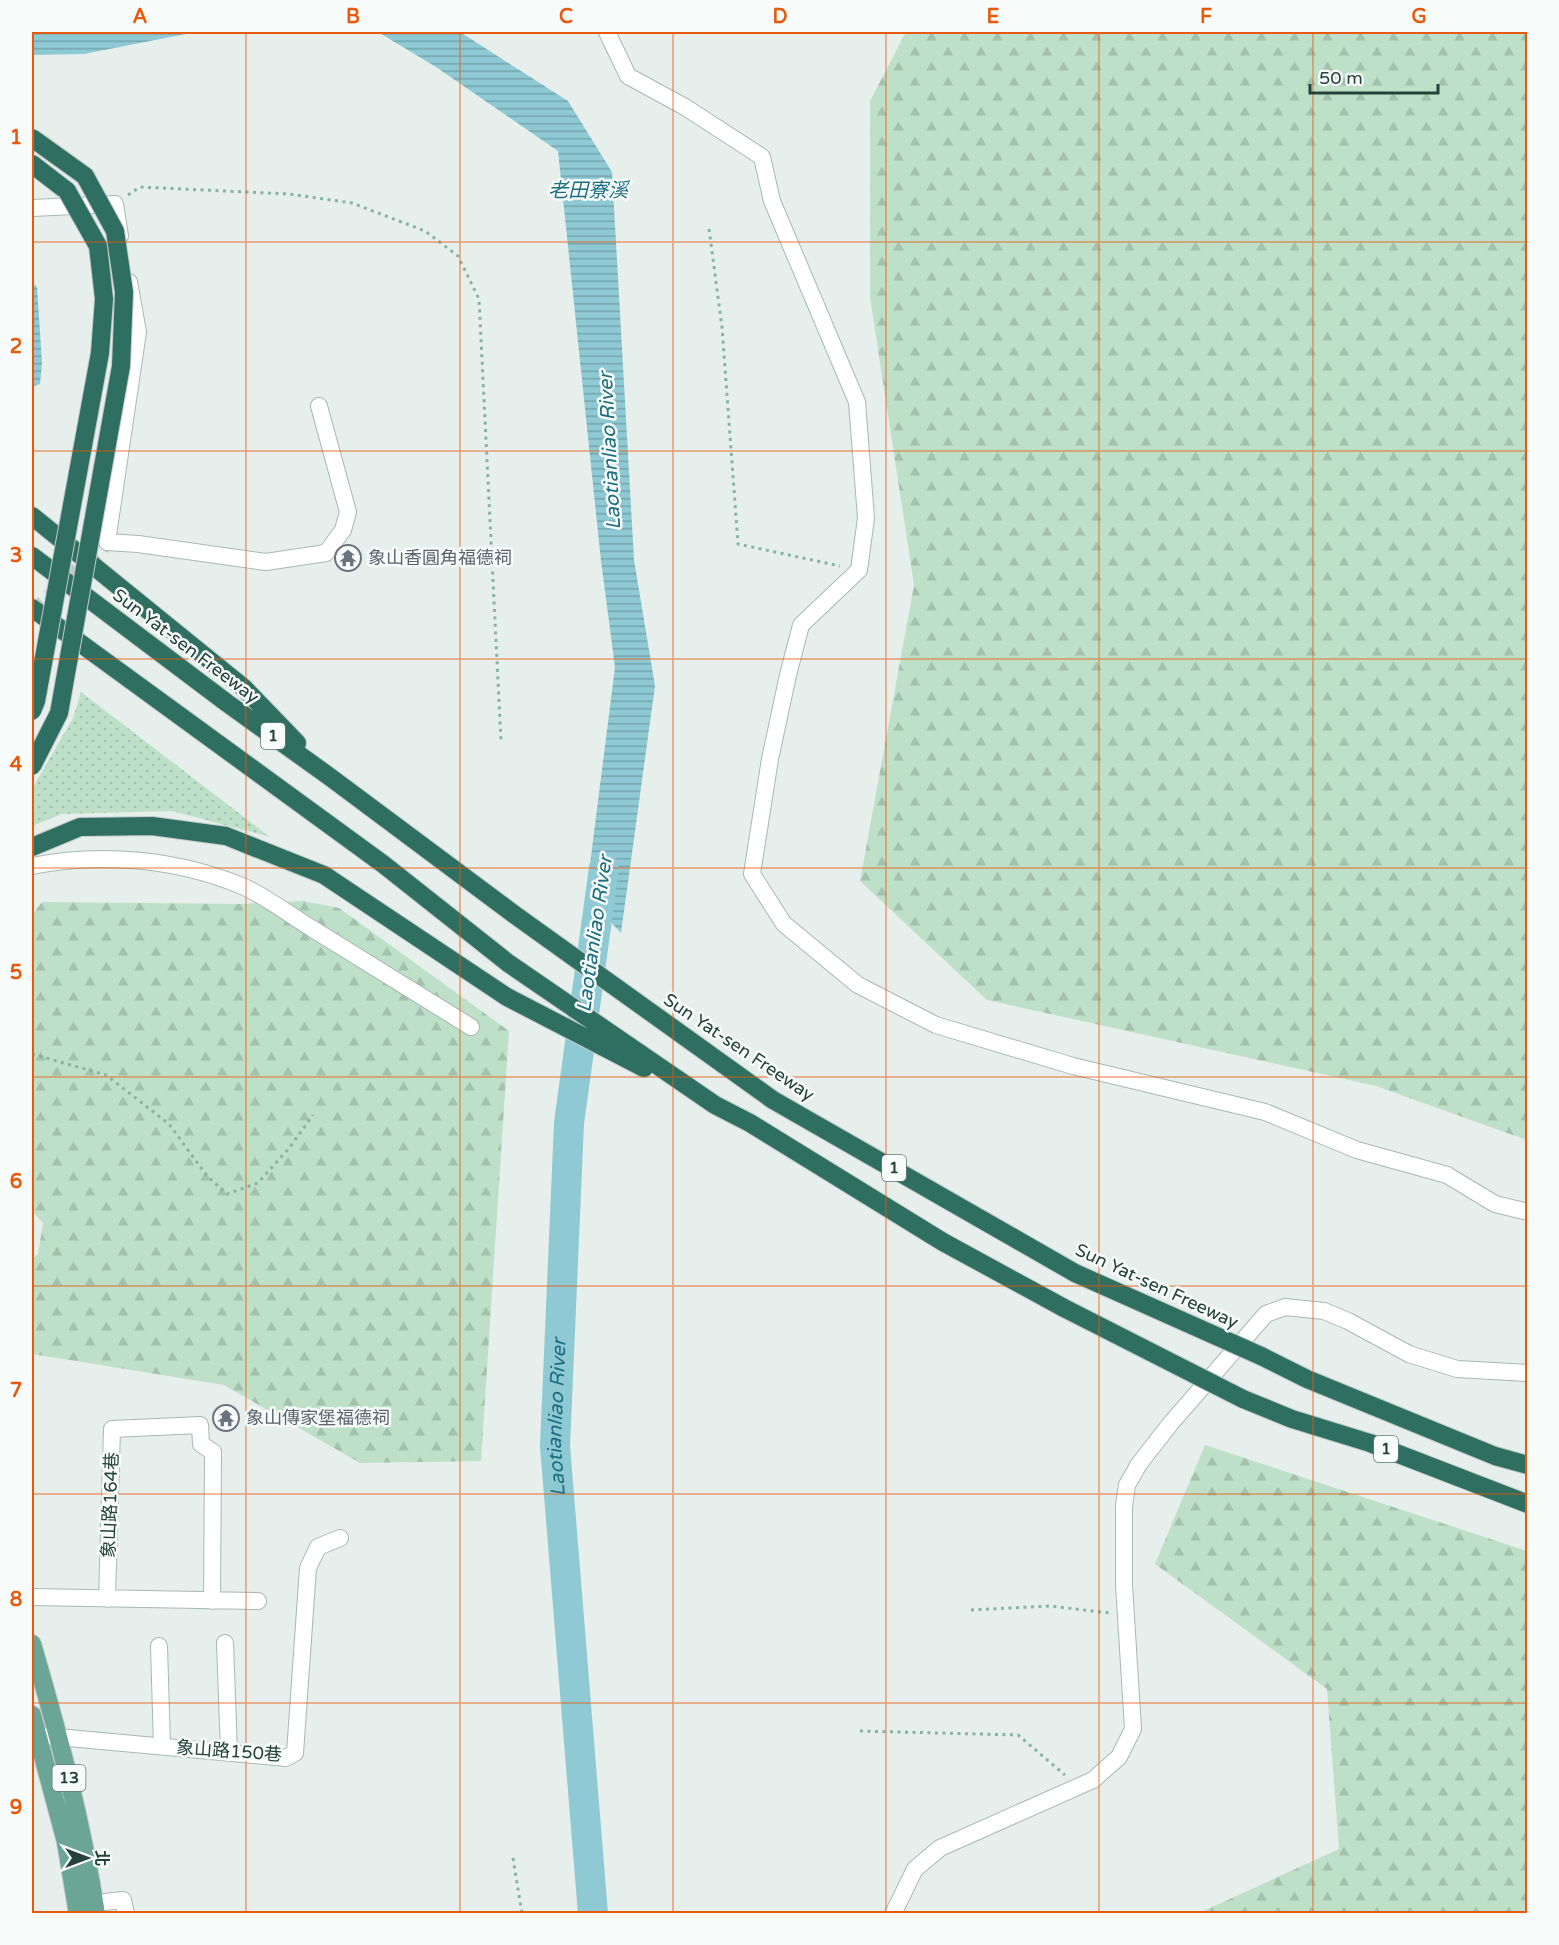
<svg xmlns="http://www.w3.org/2000/svg" width="1559" height="1945" font-family="'Varela Round','Noto Sans TC',sans-serif">
	<style>
		.grass { fill: url(#grass-dots) }
		.forest { fill: url(#forest-firs) }
		.water { fill: url(#water-rules) }
		.lines { fill: none; stroke-linecap: round; stroke-linejoin: round }
		.river { stroke: #8ec9d4; stroke-width: 30 }
		.minor-tunnel { stroke: #bfccc8; stroke-width: 16; stroke-dasharray: 16 8; stroke-linecap: butt }
		.minor-casing { stroke: #a8b8b2; stroke-width: 18 }
		.major-casing { stroke: #c2cac8; stroke-width: 20 }
		.highway-casing { stroke: #c2cac8; stroke-width: 20 }
		.path { stroke: #86b3a5; stroke-width: 3; stroke-dasharray: 3 4.5; stroke-linecap: butt }
		.minor { stroke: #fff; stroke-width: 16 }
		.major { stroke: #6aa596; stroke-width: 18 }
		.highway { stroke: #2f6f62; stroke-width: 18 }
		.highway-bridge-casing { stroke: #c2cac8; stroke-width: 20; stroke-linecap: butt }
		.highway-bridge { stroke: #2f6f62; stroke-width: 18 }
		.grid { fill: none; stroke: #e8590c; stroke-width: 1.5; stroke-opacity: 0.55 }
		.labels { text-anchor: middle; dominant-baseline: central; stroke-width: 5; stroke-linejoin: round; paint-order: stroke }
		.shield { fill: #f7fbf9; stroke: #637a73; stroke-width: 1.5 }
		.shield-label { font-size: 16px; font-weight: bold; fill: #24423a }
		.worship-label { font-size: 18px; fill: #5b616d; stroke: #f7fbf9; text-anchor: start }
		.street-label { font-size: 18px; fill: #24423a; stroke: #f7fbf9 }
		.water-label { font-size: 20px; font-style: italic; fill: #1c6f80; stroke: #f7fbf9 }
		.neatline { fill: none; stroke: #e8590c; stroke-width: 2 }
		.grid-label { font-size: 20px; text-anchor: middle; font-weight: bold; fill: #e8590c }
	</style>
	<defs>
		<pattern id="grass-dots" width="8" height="8" patternUnits="userSpaceOnUse" patternTransform="scale(1.5)"><rect width="8" height="8" fill="#bfe0c8"/><path d="M2 2h.1M6 6h.1" fill="none" stroke="#a4c1ad" stroke-width="1.8" stroke-linecap="round"/></pattern>
		<pattern id="forest-firs" width="22" height="20" patternUnits="userSpaceOnUse" patternTransform="scale(1.5)"><rect width="22" height="20" fill="#bfe0c8"/><path d="M5 1l3.5 6h-7zM16 11l3.5 6h-7z" fill="#a4c1ad"/></pattern>
		<pattern id="water-rules" width="6" height="5" patternUnits="userSpaceOnUse" patternTransform="scale(1.5)"><rect width="6" height="5" fill="#8ec9d4"/><path d="M0 2.5h6" fill="none" stroke="#74a5ad"/></pattern>
	</defs>
	<rect width="100%" height="100%" fill="#e6efeb"/>
	<path class="grass" d="M 81,692 L 270,837 L 172,811 L 62,814 L 32,826 L 32,789 L 73,718 Z"/>
	<path class="forest" d="M 906,32 L 1527,32 L 1527,1140 L 1376,1086 L 987,1000 L 860,881 L 914,585 L 870,297 L 870,101 Z
		M 303,901 L 339,908 L 509,1031 L 481,1461 L 360,1463 L 224,1385 L 32,1354 L 32,1259 L 38,1254 L 43,1223 L 32,1211 L 32,915 L 42,902 L 243,904 Z
		M 1205,1445 L 1527,1551 L 1527,1913 L 1199,1913 L 1339,1849 L 1327,1689 L 1155,1564 Z"/>
	<path class="water" d="M 32,32 L 196,32 L 84,54 L 32,55 Z
		M 378,32 L 460,32 L 568,101 L 612,172 L 634,560 L 655,686 L 621,933 L 586,896 L 615,667 L 601,561 L 558,151 L 436,67 Z
		M 32,282 L 37,287 L 42,363 L 40,384 L 32,387 Z"/>
	<g class="lines">
		<path class="river" id="s1" d="M 593,1914 L 555,1446 L 569,1123 L 604,868"/>
		<path class="minor-tunnel" d="M 32,614 L 107,542"/>
		<defs>
			<path id="minor" d="M 607,32 L 628,76 L 685,107 L 762,157 L 772,201 L 857,402 L 866,518 L 859,570 L 801,625 L 788,675 L 770,759 L 752,874 L 784,924 L 858,985 L 936,1025 L 1073,1066 L 1265,1112 L 1357,1150 L 1447,1175 L 1495,1204 L 1528,1212
				M 32,208 L 115,204 L 120,236
				M 129,282 L 138,332 L 107,542 L 138,544 L 266,562 L 326,553 L 343,530 L 348,512 L 319,406
				M 32,866 C 101,852 177,859 242,886 C 264,895 294,918 316,931 C 368,963 419,995 471,1027
				M 32,1597 L 258,1601
				M 107,1599 L 112,1429 L 200,1425 L 201,1444 L 213,1452 L 212,1601
				M 225,1643 L 229,1753
				M 159,1646 L 162,1746
				M 47,1736 L 286,1758 L 295,1753 L 308,1568 L 318,1547 L 340,1538
				M 95,1903 L 123,1900 L 126,1914
				M 893,1914 L 915,1869 L 940,1848 L 1093,1780 L 1119,1757 L 1133,1729 L 1124,1585 L 1124,1506 L 1127,1485 L 1139,1464 L 1171,1423 L 1266,1314 L 1285,1307 L 1324,1311 L 1348,1321 L 1409,1354 L 1457,1369 L 1528,1373"/>
			<path id="major" d="M 32,1644 C 58,1733 82,1822 96,1914
				M 32,1715 L 66,1842 L 78,1914"/>
			<path id="highway" d="M 32,164 L 67,191
				M 32,516 L 244,688 L 297,743
				M 32,556 L 227,703 L 330,777 L 515,915 L 773,1100 L 1075,1273
				M 32,608 L 383,864 L 508,963 L 715,1105 L 750,1123 L 943,1242 L 1064,1308
				M 32,847 L 80,827 L 152,826 L 226,836 L 324,875 L 507,997 L 644,1068
				M 1261,1356 L 1307,1379 L 1495,1456 L 1528,1465
				M 1243,1399 L 1292,1419 L 1370,1443 L 1528,1504"/>
		</defs>
		<use href="#minor" class="minor-casing"/>
		<use href="#major" class="major-casing"/>
		<use href="#highway" class="highway-casing"/>
		<path class="path" d="M 128,195 L 140,187 L 289,194 L 352,203 L 425,231 L 458,256 L 479,299 L 501,741
			M 709,229 L 722,327 L 738,544 L 840,566
			M 32,1054 L 106,1075 L 169,1124 L 207,1176 L 227,1194 L 258,1183 L 290,1147 L 313,1115
			M 971,1610 L 1050,1606 L 1110,1613
			M 860,1731 L 1018,1735 L 1065,1775
			M 513,1858 L 522,1914"/>
		<use href="#minor" class="minor"/>
		<use href="#major" class="major"/>
		<use href="#highway" class="highway"/>
		<defs>
			<path id="highway-bridge" d="M 32,138 L 85,176 L 115,231 L 124,292 L 121,366 L 59,713 L 32,766
				M 32,711 L 36,701 L 100,353 L 104,299 L 98,246 L 67,191
				M 1075,1273 L 1261,1356
				M 1064,1308 L 1243,1399"/>
		</defs>
		<use href="#highway-bridge" class="highway-bridge-casing"/>
		<use href="#highway-bridge" class="highway-bridge"/>
	</g>
	<path class="grid" d="M 246,32 L 246,1914M 460,32 L 460,1914M 673,32 L 673,1914M 886,32 L 886,1914M 1099,32 L 1099,1914M 1313,32 L 1313,1914M 32,242 L 1528,242M 32,451 L 1528,451M 32,659 L 1528,659M 32,868 L 1528,868M 32,1077 L 1528,1077M 32,1286 L 1528,1286M 32,1494 L 1528,1494M 32,1703 L 1528,1703"/>
	<defs>
		<symbol id="temple-ring" viewBox="-11 -11 22 22"><circle r="9.5" fill="#f7fbf9" stroke="#6b7280" stroke-width="1.5"/><path d="M0-6L5-2H3V0L6.5 2.5H4V6H1.5V3h-3V6H-4V2.5H-6.5L-3 0V-2H-5Z" fill="#6b7280"/></symbol>
	</defs>
	<g fill-rule="evenodd">
		<use href="#temple-ring" x="333" y="543" width="30" height="30"/>
		<use href="#temple-ring" x="211" y="1403" width="30" height="30"/>
	</g>
	<g class="labels">
		<g class="shield">
			<rect x="261" y="723" width="24" height="26" rx="4.5"/>
			<rect x="882" y="1155" width="24" height="26" rx="4.5"/>
			<rect x="1374" y="1436" width="24" height="26" rx="4.5"/>
			<rect x="52.5" y="1765" width="33" height="26" rx="4.5"/>
		</g>
		<g class="shield-label">
			<text x="273" y="736">1</text>
			<text x="894" y="1168">1</text>
			<text x="1386" y="1449">1</text>
			<text x="69" y="1778">13</text>
		</g>
		<g class="worship-label">
			<text x="368" y="558">象山香圓角福德祠</text>
			<text x="246" y="1418">象山傳家堡福德祠</text>
		</g>
		<g class="street-label">
			<text transform="translate(186 646) rotate(37)">Sun Yat-sen Freeway</text>
			<text transform="translate(739 1047) rotate(34)">Sun Yat-sen Freeway</text>
			<text transform="translate(1157 1286) rotate(25)">Sun Yat-sen Freeway</text>
			<text transform="translate(110 1505) rotate(-88)">象山路164巷</text>
			<text transform="translate(229 1751) rotate(4)">象山路150巷</text>
		</g>
		<g class="water-label">
			<text x="588" y="191">老田寮溪</text>
			<text transform="translate(610 451) rotate(-93)">Laotianliao River</text>
			<text transform="translate(595 934) rotate(-82)">Laotianliao River</text>
			<text stroke="none"><textPath href="#s1" startOffset="498">Laotianliao River</textPath></text>
		</g>
	</g>
	<rect width="1559" height="1945" fill="none" stroke="#f7fbf9" stroke-width="66"/>
	<g transform="translate(87 1858) rotate(90)" stroke="#f7fbf9" stroke-width="4.5" paint-order="stroke">
	<path d="M0-4.5L10 22L0 15L-10 22Z" fill="#24423a"/>
	<text y="-9" font-size="16" font-weight="bold" text-anchor="middle" fill="#24423a">北</text>
	</g>
	<path d="M1310 84v9h128v-9" fill="none" stroke="#24423a" stroke-width="3"/>
	<text x="1319" y="84" font-size="18" fill="#24423a" stroke="#f7fbf9" stroke-width="4.5" paint-order="stroke">50 m</text>
	<rect x="33" y="33" width="1493" height="1879" class="neatline"/>
	<g class="grid-label">
		<text x="140" y="23">A</text>
		<text x="353" y="23">B</text>
		<text x="566" y="23">C</text>
		<text x="780" y="23">D</text>
		<text x="993" y="23">E</text>
		<text x="1206" y="23">F</text>
		<text x="1419" y="23">G</text>
		<text x="16" y="144">1</text>
		<text x="16" y="353">2</text>
		<text x="16" y="562">3</text>
		<text x="16" y="771">4</text>
		<text x="16" y="979">5</text>
		<text x="16" y="1188">6</text>
		<text x="16" y="1397">7</text>
		<text x="16" y="1606">8</text>
		<text x="16" y="1814">9</text>
	</g>
</svg>
